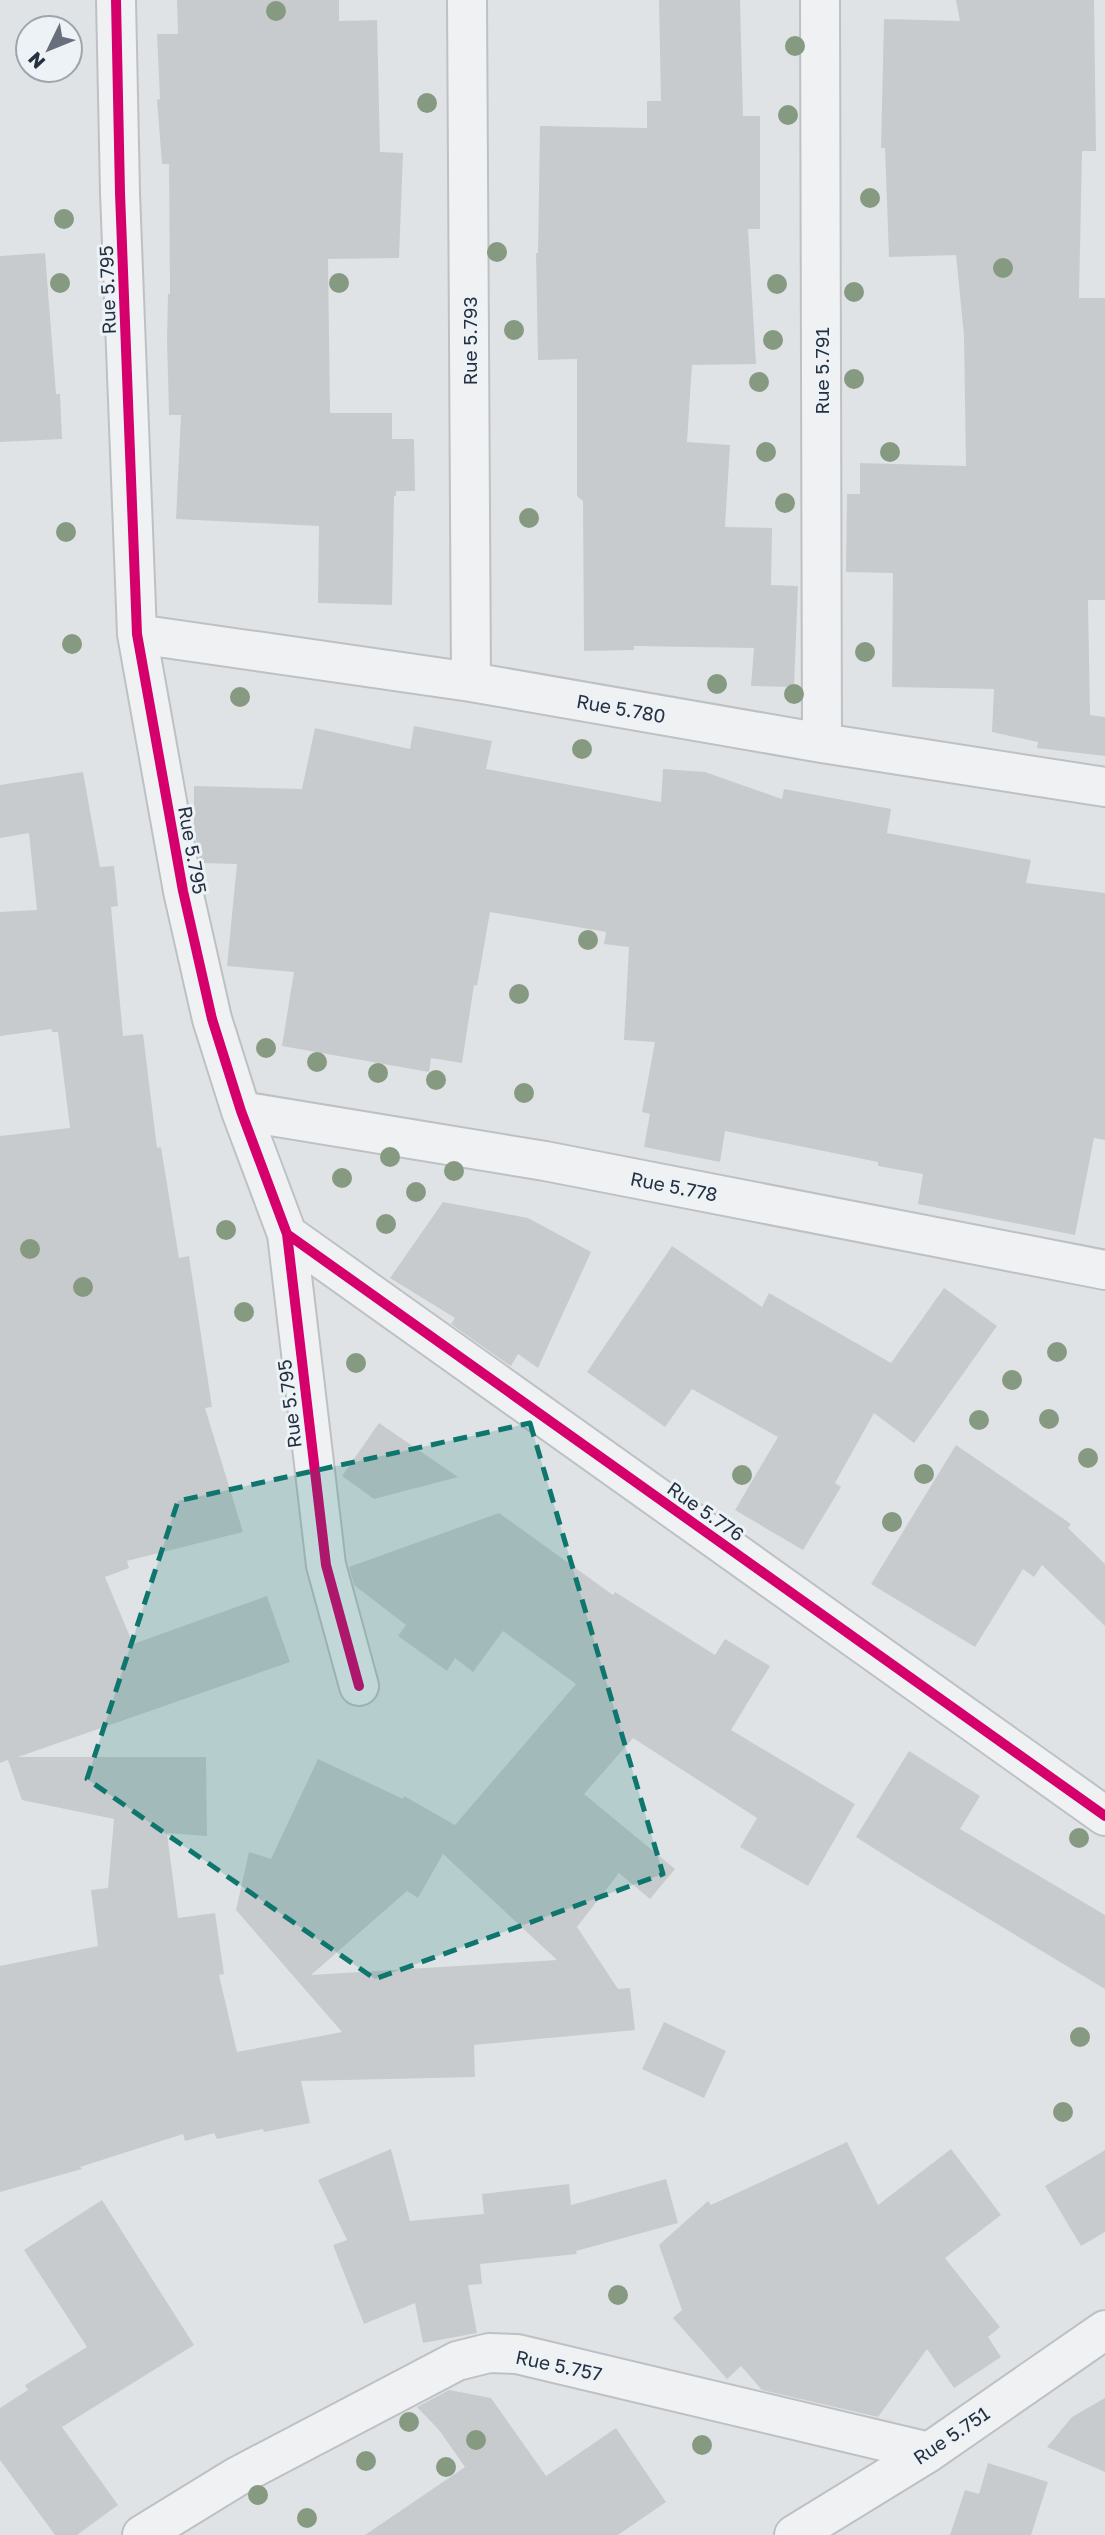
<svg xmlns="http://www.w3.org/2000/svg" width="1105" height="2535" font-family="'Golos Text',sans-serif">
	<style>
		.building { fill: #c8cbce; fill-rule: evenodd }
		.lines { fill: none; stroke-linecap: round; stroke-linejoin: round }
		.street-casing { stroke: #bec1c4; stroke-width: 42 }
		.street { stroke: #eff1f3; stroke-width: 38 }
		.cycleway-casing { stroke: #edf2f6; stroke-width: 15 }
		.cycleway { stroke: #d6006c; stroke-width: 10 }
		.tree { fill: #869a82 }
		.marked { fill: #0f766e; fill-opacity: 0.2; stroke: #0f766e; stroke-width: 5; stroke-dasharray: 14 9; stroke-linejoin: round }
		.labels { text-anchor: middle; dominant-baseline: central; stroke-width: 6; stroke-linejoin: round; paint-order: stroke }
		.street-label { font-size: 19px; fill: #253141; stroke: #edf2f6 }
	</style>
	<rect width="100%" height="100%" fill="#e0e3e6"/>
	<path class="building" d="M 177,0 L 339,0 L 339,21 L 377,20 L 380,152 L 403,153 L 399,258 L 328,259 L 330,413 L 392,413 L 392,439 L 414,439 L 415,491 L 396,491 L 396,496 L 394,496 L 392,605 L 318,603 L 319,526 L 176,519 L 181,415 L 169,415 L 167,339 L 168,294 L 170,294 L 169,164 L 162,164 L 157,100 L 160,99 L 157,34 L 178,34 Z
		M 659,0 L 740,0 L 743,116 L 760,116 L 760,229 L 748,229 L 756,364 L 692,365 L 687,442 L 730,445 L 725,527 L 772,528 L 771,585 L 798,586 L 794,687 L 751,686 L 754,648 L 634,646 L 634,650 L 584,651 L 583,501 L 577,496 L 577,359 L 538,360 L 536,253 L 538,253 L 540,126 L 647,128 L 647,101 L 661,101 Z
		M 956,0 L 1094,0 L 1096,151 L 1082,151 L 1079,298 L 1105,298 L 1105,600 L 1088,600 L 1090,715 L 1105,717 L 1105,756 L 1037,748 L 1038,742 L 992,732 L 994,689 L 892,687 L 893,573 L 846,572 L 847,494 L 860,494 L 860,463 L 966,466 L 964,336 L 956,255 L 889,257 L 885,148 L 881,148 L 884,19 L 960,21 Z
		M 45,253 L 56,394 L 60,394 L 62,439 L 0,442 L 0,256 Z
		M 414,726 L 492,741 L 486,769 L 661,802 L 663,769 L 705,772 L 782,799 L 784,789 L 891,809 L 887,833 L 1031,860 L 1026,883 L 1105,893 L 1105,1140 L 1094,1138 L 1075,1235 L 918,1204 L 923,1174 L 878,1166 L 878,1162 L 725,1131 L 720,1162 L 644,1147 L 650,1114 L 642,1112 L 655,1042 L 624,1040 L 629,947 L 604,944 L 606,932 L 490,912 L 477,986 L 474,985 L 462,1063 L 431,1058 L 429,1072 L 282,1046 L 294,972 L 227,966 L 237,864 L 200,863 L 194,826 L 194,786 L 302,789 L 315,728 L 410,749 Z
		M 83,772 L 100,867 L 114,866 L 118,906 L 111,907 L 123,1036 L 143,1034 L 157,1148 L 161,1147 L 179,1258 L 189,1256 L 212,1407 L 205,1408 L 243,1532 L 127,1561 L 129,1568 L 105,1577 L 133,1644 L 267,1596 L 290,1662 L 18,1757 L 206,1757 L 207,1836 L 167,1833 L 178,1918 L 215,1913 L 224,1974 L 219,1975 L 237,2052 L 342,2032 L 236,1910 L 249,1852 L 271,1859 L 318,1759 L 403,1799 L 404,1796 L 455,1825 L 576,1684 L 503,1631 L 473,1672 L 455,1658 L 447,1671 L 398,1636 L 406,1625 L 354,1585 L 349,1567 L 499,1513 L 613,1595 L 615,1592 L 715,1655 L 725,1639 L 770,1666 L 731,1730 L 855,1804 L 808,1886 L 740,1847 L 757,1818 L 633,1738 L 584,1794 L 675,1869 L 650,1899 L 619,1873 L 577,1927 L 618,1989 L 630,1988 L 635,2030 L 474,2045 L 475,2077 L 301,2081 L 310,2123 L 264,2132 L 263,2129 L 217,2139 L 214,2133 L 185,2141 L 183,2134 L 80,2167 L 82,2169 L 0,2192 L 0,1966 L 98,1946 L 91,1890 L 108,1888 L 114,1819 L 22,1800 L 8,1760 L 0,1763 L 0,1136 L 70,1128 L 58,1032 L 52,1032 L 52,1029 L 0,1036 L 0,912 L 37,910 L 29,833 L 0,838 L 0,785 ZM 443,1854 L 557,1960 L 311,1975 L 407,1891 L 418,1898 Z
		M 443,1202 L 528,1218 L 591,1252 L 538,1368 L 518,1354 L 511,1366 L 506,1363 L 451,1324 L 455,1318 L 390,1278 Z
		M 672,1246 L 762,1307 L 769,1293 L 891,1363 L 944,1288 L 997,1326 L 914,1443 L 874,1413 L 835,1483 L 841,1487 L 803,1550 L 735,1510 L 778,1437 L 692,1389 L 665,1427 L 587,1372 Z
		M 379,1423 L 458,1477 L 374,1499 L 342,1476 Z
		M 956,1445 L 1071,1524 L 1068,1528 L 1105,1564 L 1105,1626 L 1042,1565 L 1034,1577 L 1023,1569 L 975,1647 L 871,1584 Z
		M 909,1751 L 980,1796 L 960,1829 L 1105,1915 L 1105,1989 L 919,1877 L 856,1837 Z
		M 664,2022 L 726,2051 L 704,2098 L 642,2069 Z
		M 847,2142 L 878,2205 L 951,2149 L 1001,2215 L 945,2258 L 1000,2327 L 988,2337 L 1001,2357 L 954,2388 L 927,2349 L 878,2417 L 762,2390 L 741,2366 L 727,2379 L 673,2318 L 682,2310 L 659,2245 L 708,2201 L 711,2205 Z
		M 391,2149 L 410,2221 L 484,2214 L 482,2194 L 569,2184 L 571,2205 L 666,2179 L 678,2223 L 576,2251 L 577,2254 L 480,2264 L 482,2284 L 468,2285 L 477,2333 L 423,2343 L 415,2303 L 364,2324 L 333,2245 L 347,2240 L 318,2180 Z
		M 1105,2150 L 1105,2232 L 1081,2246 L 1045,2186 Z
		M 102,2200 L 194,2345 L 62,2427 L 118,2505 L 77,2535 L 55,2535 L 0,2460 L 0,2408 L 28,2390 L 25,2385 L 87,2347 L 24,2250 Z
		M 449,2390 L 491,2398 L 546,2476 L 616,2428 L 666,2502 L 618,2535 L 365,2535 L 465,2467 L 439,2430 L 417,2407 Z
		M 1105,2398 L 1105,2472 L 1047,2447 L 1072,2417 Z
		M 988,2463 L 1048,2482 L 1031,2535 L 950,2535 L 965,2490 L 979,2494 Z"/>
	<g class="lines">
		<defs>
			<path id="street" d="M 116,0 L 120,193 L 137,634 L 183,891 L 212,1019 L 241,1111 L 287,1234 L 326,1565 L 359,1686
				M 467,0 L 471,682
				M 820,0 L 822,743
				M 137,634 L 471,682 L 822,743 L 1105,787
				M 241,1111 L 545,1161 L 1105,1270
				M 287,1234 L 1105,1816
				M 142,2535 L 238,2476 L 457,2361 L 489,2353 L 517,2354 L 929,2452
				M 794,2535 L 929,2452 L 1105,2330"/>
		</defs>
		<use href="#street" class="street-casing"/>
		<use href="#street" class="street"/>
		<defs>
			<path id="cycleway" d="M 116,0 L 120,193 L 137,634 L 183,891 L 212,1019 L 241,1111 L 287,1234 L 326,1565 L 359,1686
				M 287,1234 L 1105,1816"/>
		</defs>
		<use href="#cycleway" class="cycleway-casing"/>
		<use href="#cycleway" class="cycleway"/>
	</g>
	<g class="tree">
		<circle cx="276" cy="11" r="10"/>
		<circle cx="795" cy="46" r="10"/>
		<circle cx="427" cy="103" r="10"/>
		<circle cx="788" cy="115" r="10"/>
		<circle cx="870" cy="198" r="10"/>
		<circle cx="64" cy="219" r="10"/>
		<circle cx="497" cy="252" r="10"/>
		<circle cx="1003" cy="268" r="10"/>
		<circle cx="60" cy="283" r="10"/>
		<circle cx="339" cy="283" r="10"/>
		<circle cx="777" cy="284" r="10"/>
		<circle cx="854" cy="292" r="10"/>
		<circle cx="514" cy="330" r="10"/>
		<circle cx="773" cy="340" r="10"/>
		<circle cx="854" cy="379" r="10"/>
		<circle cx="759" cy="382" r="10"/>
		<circle cx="766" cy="452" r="10"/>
		<circle cx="890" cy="452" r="10"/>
		<circle cx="785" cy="503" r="10"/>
		<circle cx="529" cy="518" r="10"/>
		<circle cx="66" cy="532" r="10"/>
		<circle cx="72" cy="644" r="10"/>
		<circle cx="865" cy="652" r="10"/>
		<circle cx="717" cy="684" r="10"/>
		<circle cx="794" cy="694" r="10"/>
		<circle cx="240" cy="697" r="10"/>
		<circle cx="582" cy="749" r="10"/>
		<circle cx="588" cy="940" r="10"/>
		<circle cx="519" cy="994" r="10"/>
		<circle cx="266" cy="1048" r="10"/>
		<circle cx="317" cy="1062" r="10"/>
		<circle cx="378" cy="1073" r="10"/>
		<circle cx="436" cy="1080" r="10"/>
		<circle cx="524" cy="1093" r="10"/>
		<circle cx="390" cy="1157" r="10"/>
		<circle cx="454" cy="1171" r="10"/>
		<circle cx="342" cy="1178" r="10"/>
		<circle cx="416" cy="1192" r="10"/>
		<circle cx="386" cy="1224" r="10"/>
		<circle cx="226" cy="1230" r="10"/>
		<circle cx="30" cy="1249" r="10"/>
		<circle cx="83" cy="1287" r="10"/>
		<circle cx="244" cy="1312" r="10"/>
		<circle cx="1057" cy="1352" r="10"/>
		<circle cx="356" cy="1363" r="10"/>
		<circle cx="1012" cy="1380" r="10"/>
		<circle cx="1049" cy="1419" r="10"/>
		<circle cx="979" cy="1420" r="10"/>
		<circle cx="1088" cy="1458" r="10"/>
		<circle cx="924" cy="1474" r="10"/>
		<circle cx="742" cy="1475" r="10"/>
		<circle cx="892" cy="1522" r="10"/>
		<circle cx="1079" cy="1838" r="10"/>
		<circle cx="1080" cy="2037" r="10"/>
		<circle cx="1063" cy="2112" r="10"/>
		<circle cx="618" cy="2295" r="10"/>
		<circle cx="409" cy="2422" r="10"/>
		<circle cx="476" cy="2440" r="10"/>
		<circle cx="702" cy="2445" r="10"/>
		<circle cx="366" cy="2461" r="10"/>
		<circle cx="446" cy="2467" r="10"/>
		<circle cx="258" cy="2495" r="10"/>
		<circle cx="307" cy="2518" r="10"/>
	</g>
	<path class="marked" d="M 530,1423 L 663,1874 L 375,1979 L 87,1779 L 178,1501 Z"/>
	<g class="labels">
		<g class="street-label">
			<text transform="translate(107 290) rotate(-92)">Rue 5.795</text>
			<text transform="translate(469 341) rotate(-90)">Rue 5.793</text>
			<text transform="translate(821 371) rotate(-90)">Rue 5.791</text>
			<text transform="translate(621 708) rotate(10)">Rue 5.780</text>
			<text transform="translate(193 850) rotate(80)">Rue 5.795</text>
			<text transform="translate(674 1186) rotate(11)">Rue 5.778</text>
			<text transform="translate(289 1404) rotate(-97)">Rue 5.795</text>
			<text transform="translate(706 1511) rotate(35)">Rue 5.776</text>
			<text transform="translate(559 2365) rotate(12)">Rue 5.757</text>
			<text transform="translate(951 2435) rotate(-34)">Rue 5.751</text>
		</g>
	</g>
	<g transform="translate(49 49) rotate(227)"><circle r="33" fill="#edf2f6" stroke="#9da5ae" stroke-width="2"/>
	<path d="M0-5L12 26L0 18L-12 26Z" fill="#666f7b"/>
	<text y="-10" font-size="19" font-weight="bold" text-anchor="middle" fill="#253141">N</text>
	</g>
</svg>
